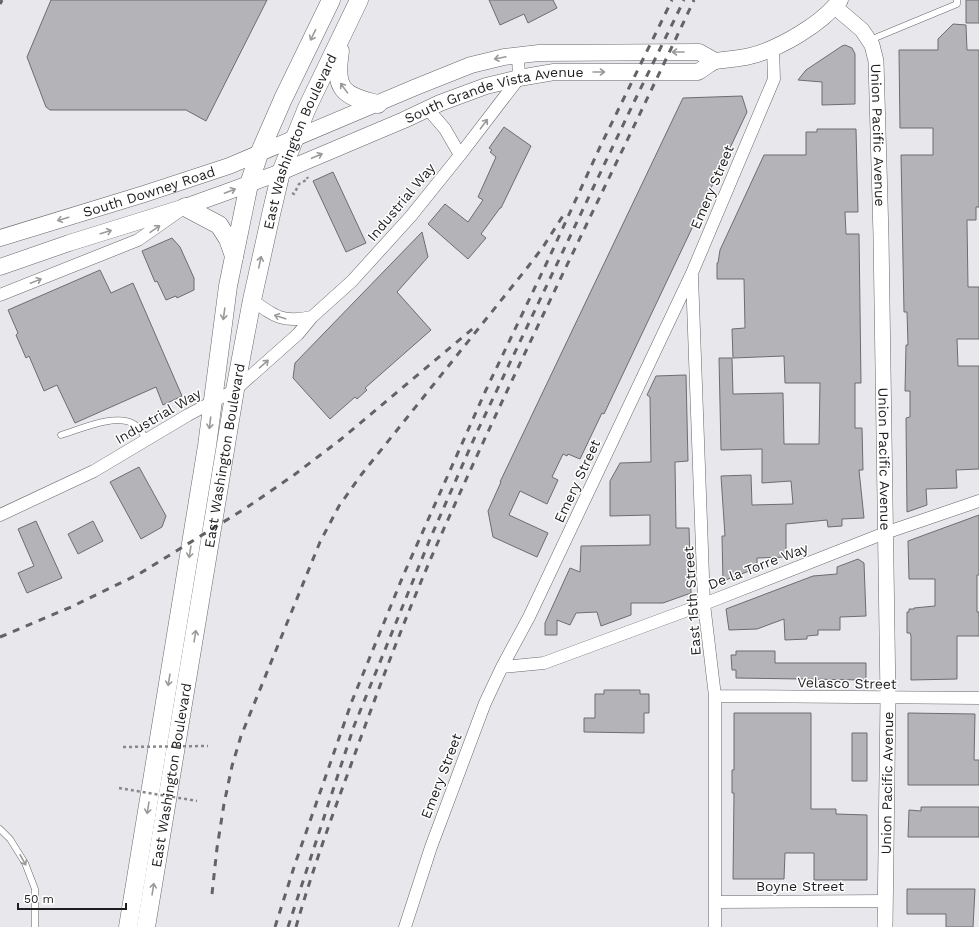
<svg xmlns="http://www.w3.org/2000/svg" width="979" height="927" font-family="'Work Sans',sans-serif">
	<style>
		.building { fill: #b4b4b8; stroke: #6c6d70 }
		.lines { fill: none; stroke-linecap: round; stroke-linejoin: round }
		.service-casing { stroke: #67676b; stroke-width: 7 }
		.minor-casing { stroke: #67676b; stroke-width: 13 }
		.tertiary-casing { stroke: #67676b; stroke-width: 16 }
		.secondary-casing { stroke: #67676b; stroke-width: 17 }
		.primary-casing { stroke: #67676b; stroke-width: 19 }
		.path { stroke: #88888b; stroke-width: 2.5; stroke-dasharray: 3 3; stroke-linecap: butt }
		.service { stroke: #fff; stroke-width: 6 }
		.minor { stroke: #fff; stroke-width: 12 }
		.tertiary { stroke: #fff; stroke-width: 15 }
		.secondary { stroke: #fff; stroke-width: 16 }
		.primary { stroke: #fff; stroke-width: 18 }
		.rail { stroke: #636366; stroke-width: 3; stroke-dasharray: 7 7; stroke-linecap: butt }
		.path-bridge { stroke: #88888b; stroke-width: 2.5; stroke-dasharray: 3 3; stroke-linecap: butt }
		.oneway { stroke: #9a9a9b }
		.labels { text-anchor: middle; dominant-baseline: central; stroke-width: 3; stroke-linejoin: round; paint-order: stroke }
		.street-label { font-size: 14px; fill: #1e1e20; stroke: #fff }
	</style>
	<rect width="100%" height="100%" fill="#e8e8ec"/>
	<path class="building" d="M 51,0 L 267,0 L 206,121 L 186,110 L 50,110 L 46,107 L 27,57 Z
		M 489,0 L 553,0 L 557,8 L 528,23 L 524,14 L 500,25 Z
		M 966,0 L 979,0 L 979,23 L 966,23 Z
		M 953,24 L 966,25 L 967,50 L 979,50 L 979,207 L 976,207 L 976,220 L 967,220 L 968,287 L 979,287 L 979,339 L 957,339 L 958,366 L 979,366 L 979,469 L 956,470 L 957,488 L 926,489 L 927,505 L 907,512 L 906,418 L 910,417 L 910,391 L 905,391 L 906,345 L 908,345 L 907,312 L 904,312 L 901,155 L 933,155 L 933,128 L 900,128 L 899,50 L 938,50 L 938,39 Z
		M 845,45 L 852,48 L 855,54 L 855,104 L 822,105 L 822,82 L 798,80 L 806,70 L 842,46 Z
		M 742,96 L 747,112 L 612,397 L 604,414 L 602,413 L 580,459 L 568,454 L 567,456 L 563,454 L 552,477 L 558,480 L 547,504 L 520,491 L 509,515 L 548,533 L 537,557 L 493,537 L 488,511 L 501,482 L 500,482 L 683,98 Z
		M 504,127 L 531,146 L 501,208 L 500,208 L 481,234 L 486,238 L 468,259 L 428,224 L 445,204 L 468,222 L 483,200 L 478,197 L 496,157 L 490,152 L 492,150 L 489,148 Z
		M 817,129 L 856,129 L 858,212 L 845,212 L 846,234 L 859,234 L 861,383 L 855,383 L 855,428 L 862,428 L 863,470 L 859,470 L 864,518 L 842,519 L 842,526 L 828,527 L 827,520 L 786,524 L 786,557 L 757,558 L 757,568 L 723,581 L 722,536 L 725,536 L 721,476 L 751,475 L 752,505 L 793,504 L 791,481 L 762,483 L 762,449 L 721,450 L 719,358 L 732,358 L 733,394 L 783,393 L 784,444 L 819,444 L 820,383 L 785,383 L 784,356 L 733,358 L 732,329 L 745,328 L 744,279 L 717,279 L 717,263 L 718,263 L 720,250 L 764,155 L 806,155 L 806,132 L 817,132 Z
		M 333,172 L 366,243 L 346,252 L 313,181 Z
		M 422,232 L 428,257 L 397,292 L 431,330 L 365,388 L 367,390 L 357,399 L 355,397 L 330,419 L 293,378 L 295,363 Z
		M 172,238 L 180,247 L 194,278 L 194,290 L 177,298 L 176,296 L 166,300 L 157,281 L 155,282 L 142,251 Z
		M 100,270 L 111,293 L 133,283 L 182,396 L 163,405 L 156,387 L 75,423 L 57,385 L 44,391 L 29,356 L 26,358 L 16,335 L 18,333 L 8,310 Z
		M 686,375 L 688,461 L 675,462 L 676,528 L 689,528 L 691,593 L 663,603 L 631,603 L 631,615 L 601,626 L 597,612 L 576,613 L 570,625 L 557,620 L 557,635 L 545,635 L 545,623 L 570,568 L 580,572 L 581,546 L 650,545 L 650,515 L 610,516 L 610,481 L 620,463 L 651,462 L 650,397 L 647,395 L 656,376 Z
		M 139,467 L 166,516 L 162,527 L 141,539 L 110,482 Z
		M 979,515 L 979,575 L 977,575 L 977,612 L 979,612 L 979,636 L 957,636 L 957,679 L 911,680 L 911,636 L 910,633 L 907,633 L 907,612 L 909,612 L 909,609 L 914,609 L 914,608 L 935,606 L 935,579 L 909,579 L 908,541 Z
		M 36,521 L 62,578 L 27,593 L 18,573 L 34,566 L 18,529 Z
		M 93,521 L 103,541 L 78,554 L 68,534 Z
		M 858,559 L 864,563 L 866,616 L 840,617 L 840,630 L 818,630 L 818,635 L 807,636 L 807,639 L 785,640 L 784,619 L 757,629 L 729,630 L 726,609 L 813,576 L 837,574 L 837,567 Z
		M 736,651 L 775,651 L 775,663 L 866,663 L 866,680 L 736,678 L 736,670 L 732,670 L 731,655 L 736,655 Z
		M 604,690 L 640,690 L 640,694 L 649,694 L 649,713 L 644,713 L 644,733 L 584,732 L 584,718 L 595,718 L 595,694 L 604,694 Z
		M 734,713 L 811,713 L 811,809 L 836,809 L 836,814 L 867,815 L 867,880 L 814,880 L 814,853 L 785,853 L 784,879 L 733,879 L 734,793 L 732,793 L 732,770 L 734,770 Z
		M 908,713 L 975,714 L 974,760 L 979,760 L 979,785 L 908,785 Z
		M 852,733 L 867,733 L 867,781 L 852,781 Z
		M 921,807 L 979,807 L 979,837 L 908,837 L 909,810 L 921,811 Z
		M 907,889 L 975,889 L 973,927 L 946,927 L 946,914 L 907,914 Z"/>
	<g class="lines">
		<defs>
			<path id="service" d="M 870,40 L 957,4 L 957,0
				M 61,435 C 81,429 115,413 134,424 C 140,428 143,434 146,439
				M 0,829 L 10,839 L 25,863 L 35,889 L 35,927"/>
			<path id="minor" d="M 427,108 L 445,129 L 460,155
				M 692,276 L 704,604 L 715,696 L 715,927
				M 0,295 L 138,240 L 178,212
				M 252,300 C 275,317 283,323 312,317
				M 0,515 L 94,471 L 188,415 L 235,390 L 298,334 L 312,317 L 352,281 L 411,216 L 460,155 L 519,78 L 518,56
				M 502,667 L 544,663 L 704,604 L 885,533 L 979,501
				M 715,696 L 979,698
				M 715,902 L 885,901
				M 405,927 L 431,847 L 485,703 L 502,667 L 529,617 L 692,273 L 774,79 L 773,48"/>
			<g id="tertiary">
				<path id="s1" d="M 835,7 L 862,30 L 872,45 L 876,61 L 881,236 L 888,698 L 885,927"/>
			</g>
			<g id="secondary">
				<path id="s2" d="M 0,238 L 144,194 L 229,166 L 416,87 L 471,65 L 504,57 L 539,53 L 699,52 L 715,61"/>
				<path id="s3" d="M 0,267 L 69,243 L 185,207 L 224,193 L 281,172 L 404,120 L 440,103 L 486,86 L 519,78 L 554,72 L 698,72 C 703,69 710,63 716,61 C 727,59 739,59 750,56 C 779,49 822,24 840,0"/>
			</g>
			<g id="primary">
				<path d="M 340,51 C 334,89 342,96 378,104"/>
				<path d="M 185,207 L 219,225 L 228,239 L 234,256"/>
				<path d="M 128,927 L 207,446 L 228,286 L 249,184 L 259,154 L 283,99 L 331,0"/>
				<path id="s4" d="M 146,927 L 235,390 L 252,300 L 272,210 L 281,172 L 307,108 L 359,0"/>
			</g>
		</defs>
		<use href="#service" class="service-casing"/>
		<use href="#minor" class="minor-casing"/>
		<use href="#tertiary" class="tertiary-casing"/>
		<use href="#secondary" class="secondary-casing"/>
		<use href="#primary" class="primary-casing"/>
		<path class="path" d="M 292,193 L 294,194 L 299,184 L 308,179 L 307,177"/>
		<use href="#service" class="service"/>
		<use href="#minor" class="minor"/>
		<use href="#tertiary" class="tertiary"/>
		<use href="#secondary" class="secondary"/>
		<use href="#primary" class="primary"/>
		<path class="rail" d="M 0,4 L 2,0
			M 0,637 L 71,607 L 139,574 L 246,508 L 294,475 L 340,440 L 477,325
			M 212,894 L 217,848 L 224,804 L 232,766 L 241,736 L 320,542 L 339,506 L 361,475 L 527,268 L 543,247 L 566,211
			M 275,927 L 295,864 L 352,701 L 403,576 L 485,392 L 549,258 L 600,147 L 672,0
			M 288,927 L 354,726 L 430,539 L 477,432 L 634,102 L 684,0
			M 296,927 C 311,875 329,824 348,773 C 376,695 405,617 438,542 C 519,359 609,181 694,0"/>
		<path class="path-bridge" d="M 123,747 L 208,746
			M 119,788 L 197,801"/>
	</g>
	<defs><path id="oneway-shaft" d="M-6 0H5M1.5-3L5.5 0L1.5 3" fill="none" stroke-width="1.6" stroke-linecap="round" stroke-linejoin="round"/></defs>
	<g class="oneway">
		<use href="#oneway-shaft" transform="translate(313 35) rotate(116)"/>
		<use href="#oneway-shaft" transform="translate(678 52) rotate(180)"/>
		<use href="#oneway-shaft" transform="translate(500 58) rotate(168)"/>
		<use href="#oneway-shaft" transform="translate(599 72)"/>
		<use href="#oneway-shaft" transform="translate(344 88) rotate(-126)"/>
		<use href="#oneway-shaft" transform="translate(484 124) rotate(-53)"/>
		<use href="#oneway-shaft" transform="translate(317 156) rotate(-23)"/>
		<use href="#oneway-shaft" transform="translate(230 191) rotate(-21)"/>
		<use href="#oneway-shaft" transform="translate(63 219) rotate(163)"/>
		<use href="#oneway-shaft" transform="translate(155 229) rotate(-35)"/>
		<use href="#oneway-shaft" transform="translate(106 232) rotate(-17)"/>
		<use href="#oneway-shaft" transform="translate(260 262) rotate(-78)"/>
		<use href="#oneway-shaft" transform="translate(36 281) rotate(-22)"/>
		<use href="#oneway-shaft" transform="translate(224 314) rotate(98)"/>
		<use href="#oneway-shaft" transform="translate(280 317) rotate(-162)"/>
		<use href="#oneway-shaft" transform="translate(264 364) rotate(-41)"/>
		<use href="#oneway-shaft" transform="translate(210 423) rotate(97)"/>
		<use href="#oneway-shaft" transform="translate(190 552) rotate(99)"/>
		<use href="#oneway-shaft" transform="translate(195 636) rotate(-81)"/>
		<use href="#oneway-shaft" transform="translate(169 680) rotate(99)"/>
		<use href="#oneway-shaft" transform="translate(148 808) rotate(99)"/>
		<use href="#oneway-shaft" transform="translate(23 860) rotate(61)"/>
		<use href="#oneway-shaft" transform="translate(153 889) rotate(-81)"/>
	</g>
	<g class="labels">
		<g class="street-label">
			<text stroke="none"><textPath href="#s3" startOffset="525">South Grande Vista Avenue</textPath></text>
			<text stroke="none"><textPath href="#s1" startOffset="144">Union Pacific Avenue</textPath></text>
			<text stroke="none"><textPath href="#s4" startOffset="802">East Washington Boulevard</textPath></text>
			<text transform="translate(712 187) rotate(-67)">Emery Street</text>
			<text stroke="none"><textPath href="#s2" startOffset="156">South Downey Road</textPath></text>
			<text transform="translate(401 202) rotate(-50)">Industrial Way</text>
			<text transform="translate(158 416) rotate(-30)">Industrial Way</text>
			<text stroke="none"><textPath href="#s4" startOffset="478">East Washington Boulevard</textPath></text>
			<text stroke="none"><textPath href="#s1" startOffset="468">Union Pacific Avenue</textPath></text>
			<text transform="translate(577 481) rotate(-65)">Emery Street</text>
			<text transform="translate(758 566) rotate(-21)">De la Torre Way</text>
			<text transform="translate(692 601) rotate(-94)">East 15th Street</text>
			<text transform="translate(847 683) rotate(1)">Velasco Street</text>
			<text stroke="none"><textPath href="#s4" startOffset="154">East Washington Boulevard</textPath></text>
			<text transform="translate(441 776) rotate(-69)">Emery Street</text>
			<text transform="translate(887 783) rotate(-89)">Union Pacific Avenue</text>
			<text x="800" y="886">Boyne Street</text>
		</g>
	</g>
	<path d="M18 903v6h108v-6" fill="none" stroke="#1e1e20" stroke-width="2"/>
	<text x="24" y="903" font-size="12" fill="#1e1e20" stroke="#ffffff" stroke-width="3" paint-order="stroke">50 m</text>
</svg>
